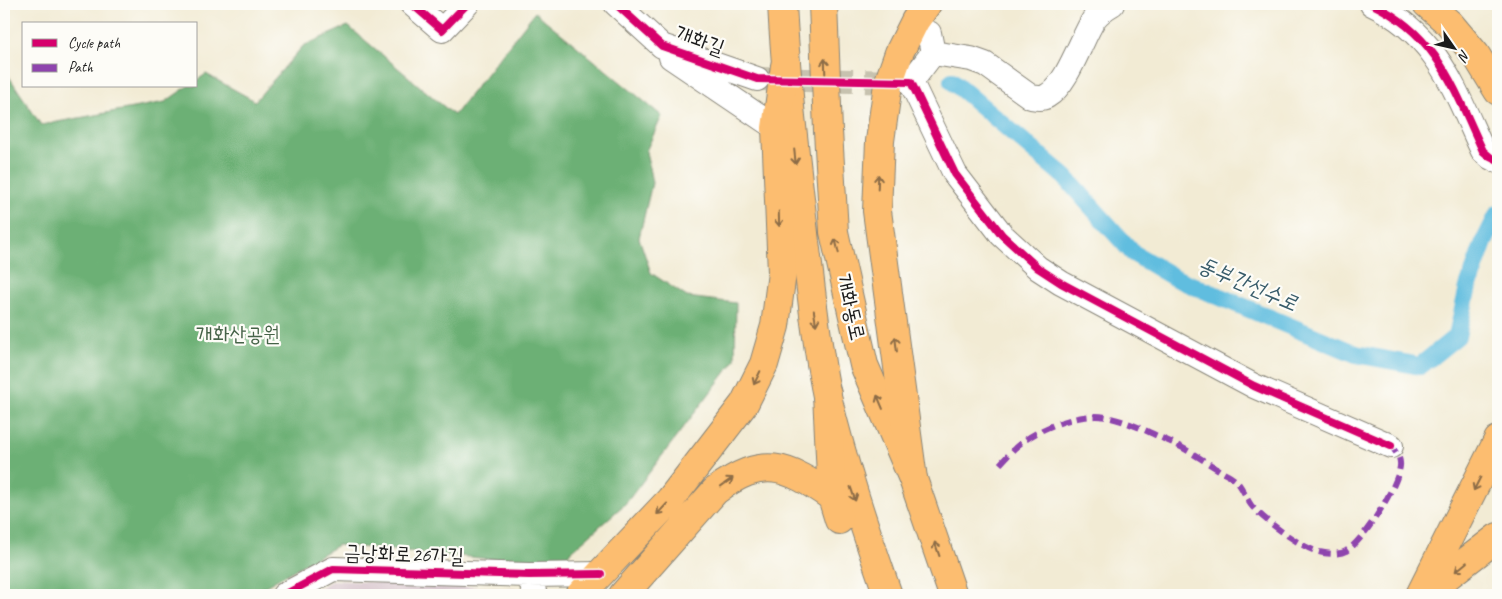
<svg xmlns="http://www.w3.org/2000/svg" width="1502" height="599" font-family="Caveat,'Poor Story',sans-serif">
	<style>
		.industrial { fill: #d2bdc7 }
		.forest { fill: #6cb075; stroke: #446648 }
		.lines { fill: none; stroke-linecap: round; stroke-linejoin: round }
		.canal { stroke: #61bddf; stroke-width: 18 }
		.minor-tunnel { stroke: #c7c2af; stroke-width: 24; stroke-dasharray: 24 12; stroke-linecap: butt }
		.minor-casing { stroke: #878478; stroke-width: 26 }
		.major-casing { stroke: #878478; stroke-width: 30 }
		.highway-casing { stroke: #878478; stroke-width: 30 }
		.minor { stroke: #fff; stroke-width: 24 }
		.major { stroke: #fcbd6f; stroke-width: 28 }
		.highway { stroke: #fcbd6f; stroke-width: 28 }
		.quiet { stroke: #8e44ad; stroke-width: 6; stroke-dasharray: 12 6; stroke-linecap: butt }
		.cycleway-casing { stroke: #fdfcf7; stroke-width: 11 }
		.cycleway { stroke: #d6006c; stroke-width: 8 }
		.oneway { stroke: #8c6c46 }
		.labels { text-anchor: middle; dominant-baseline: central; stroke-width: 4.5; stroke-linejoin: round; paint-order: stroke }
		.street-label { font-size: 21px; fill: #1c1c1c; stroke: #fdfcf7 }
		.park-label { font-size: 21px; fill: #466348; stroke: #fdfcf7 }
		.water-label { font-size: 22px; font-style: italic; fill: #385c6a; stroke: #fdfcf7 }
	</style>
	<rect width="100%" height="100%" fill="#fdfcf7"/>
	<filter id="ink" filterUnits="userSpaceOnUse"><feTurbulence type="fractalNoise" baseFrequency=".02" numOctaves="2"/><feDisplacementMap in="SourceGraphic" scale="10" xChannelSelector="R" yChannelSelector="G"/><feConvolveMatrix kernelMatrix="1 2 1 2 8 2 1 2 1" color-interpolation-filters="sRGB"/></filter>
	<filter id="wash" filterUnits="userSpaceOnUse"><feTurbulence type="fractalNoise" baseFrequency=".0096" numOctaves="4" result="noise"/><feDisplacementMap in="SourceGraphic" scale="20" xChannelSelector="R" yChannelSelector="G"/><feGaussianBlur stdDeviation="1.12" result="paint"/><feColorMatrix in="noise" values="0 0 0 0 0 0 0 0 0 0 0 0 0 0 0 0 0 1.4 0 .05"/><feComposite in="paint" operator="in"/></filter>
	<g filter="url(#wash)">
		<rect width="100%" height="100%" fill="#f2ebd4"/>
		<path class="industrial" d="M 333,580 L 519,589 L 520,595 L 306,595 Z"/>
		<path class="forest" d="M 535,12 L 662,116 L 646,151 L 652,183 L 639,238 L 651,273 L 687,297 L 736,303 L 735,360 L 626,503 L 556,565 L 338,545 L 250,595 L 4,595 L 4,69 L 41,125 L 165,102 L 188,86 L 196,86 L 196,81 L 206,74 L 255,101 L 303,46 L 348,26 L 454,115 Z"/>
		<g class="lines">
			<path class="canal" d="M 952,81 L 1065,177 L 1133,253 L 1175,278 L 1356,354 L 1420,366 L 1457,336 L 1468,287 L 1484,242 L 1498,214"/>
		</g>
	</g>
	<g filter="url(#ink)">
		<g class="lines">
			<path class="minor-tunnel" d="M 757,79 L 907,82"/>
			<defs>
				<path id="minor" d="M 412,4 L 442,30 L 467,4
					M 616,4 L 662,46 L 757,79
					M 1372,4 C 1438,35 1454,89 1483,151 L 1490,157 L 1498,161
					M 929,33 L 933,53 L 911,82 L 955,174 L 1002,235 L 1038,268 L 1061,283 L 1254,386 L 1391,446
					M 933,53 L 971,59 L 985,64 L 1031,97 C 1037,98 1042,99 1047,96 C 1068,84 1081,39 1094,19 C 1099,12 1105,8 1112,4
					M 671,57 L 776,128
					M 529,575 L 535,595
					M 284,595 L 333,569 L 529,575 L 601,574"/>
				<path id="major" d="M 782,4 C 786,83 796,162 805,242 C 812,293 816,345 827,396 C 843,464 865,529 888,595
					M 823,4 L 828,131 L 834,232 L 864,365 L 913,479 L 953,595"/>
				<path id="highway" d="M 1427,4 L 1450,24 L 1476,55 L 1498,91
					M 827,394 L 832,497 L 839,520
					M 913,479 L 877,211 L 880,141 L 888,84 L 899,53 L 915,21 L 927,4
					M 1424,594 L 1498,537
					M 580,595 L 670,500 L 744,404 L 764,364 L 775,326 L 782,273 L 776,128 L 785,66
					M 623,595 L 715,491 C 763,455 786,465 832,497
					M 1420,595 L 1498,440"/>
			</defs>
			<use href="#minor" class="minor-casing"/>
			<use href="#major" class="major-casing"/>
			<use href="#highway" class="highway-casing"/>
			<use href="#minor" class="minor"/>
			<use href="#major" class="major"/>
			<use href="#highway" class="highway"/>
			<path class="quiet" d="M 1000,464 C 1005,459 1010,453 1015,448 C 1036,429 1078,412 1106,417 C 1129,421 1152,434 1173,443 C 1190,451 1206,462 1222,472 C 1227,475 1234,478 1238,483 C 1243,489 1246,498 1251,505 C 1262,519 1302,548 1319,552 C 1327,554 1339,555 1346,551 C 1363,542 1398,486 1400,466 C 1401,458 1396,452 1391,446"/>
			<defs>
				<path id="cycleway" d="M 412,4 L 442,30 L 467,4
					M 616,4 L 662,46 L 757,79 L 911,82 L 955,174 L 1002,235 L 1038,268 L 1061,283 L 1254,386 L 1391,446
					M 1372,4 C 1438,35 1454,89 1483,151 L 1490,157 L 1498,161
					M 284,595 L 333,569 L 529,575 L 601,574"/>
			</defs>
			<use href="#cycleway" class="cycleway-casing"/>
			<use href="#cycleway" class="cycleway"/>
		</g>
		<defs><path id="oneway-shaft" d="M-6 0H5M1.5-3L5.5 0L1.5 3" fill="none" stroke-width="1.6" stroke-linecap="round" stroke-linejoin="round" transform="scale(1.25)"/></defs>
		<g class="oneway">
			<use href="#oneway-shaft" transform="translate(825 66) rotate(-92)"/>
			<use href="#oneway-shaft" transform="translate(795 157) rotate(84)"/>
			<use href="#oneway-shaft" transform="translate(878 182) rotate(-88)"/>
			<use href="#oneway-shaft" transform="translate(779 219) rotate(88)"/>
			<use href="#oneway-shaft" transform="translate(837 246) rotate(-103)"/>
			<use href="#oneway-shaft" transform="translate(815 318) rotate(81)"/>
			<use href="#oneway-shaft" transform="translate(896 344) rotate(-97)"/>
			<use href="#oneway-shaft" transform="translate(757 378) rotate(116)"/>
			<use href="#oneway-shaft" transform="translate(880 402) rotate(-113)"/>
			<use href="#oneway-shaft" transform="translate(727 482) rotate(-36)"/>
			<use href="#oneway-shaft" transform="translate(1477 484) rotate(117)"/>
			<use href="#oneway-shaft" transform="translate(853 494) rotate(71)"/>
			<use href="#oneway-shaft" transform="translate(662 509) rotate(133)"/>
			<use href="#oneway-shaft" transform="translate(937 549) rotate(-109)"/>
			<use href="#oneway-shaft" transform="translate(1461 567) rotate(141)"/>
		</g>
	</g>
	<g class="labels">
		<g class="street-label">
			<text transform="translate(700 40) rotate(20)">개화길</text>
			<text transform="translate(851 307) rotate(77)">개화동로</text>
			<text transform="translate(404 554) rotate(2)">금낭화로26가길</text>
		</g>
		<g class="park-label">
			<text x="238" y="334">개화산공원</text>
		</g>
		<g class="water-label">
			<text transform="translate(1248 284) rotate(23)">동부간선수로</text>
		</g>
	</g>
	<rect width="1502" height="599" fill="none" stroke="#fdfcf7" stroke-width="20"/>
	<rect x="22" y="22" width="175" height="65" fill="#fdfcf7" stroke="#a3a29f"/>
	<rect x="32" y="39" width="25" height="8" fill="#d6006c" stroke="#a3a29f"/>
	<text x="68" y="48" font-size="15" fill="#1c1c1c">Cycle path</text>
	<rect x="32" y="64" width="25" height="8" fill="#8e44ad" stroke="#a3a29f"/>
	<text x="68" y="72" font-size="15" fill="#1c1c1c">Path</text>
	<g transform="translate(1454 48) rotate(124)" stroke="#fdfcf7" stroke-width="4" paint-order="stroke">
	<path d="M0-4L9 19L0 12L-9 19Z" fill="#1c1c1c"/>
	<text y="-8" font-size="14" font-weight="bold" text-anchor="middle" fill="#1c1c1c">N</text>
	</g>
</svg>
